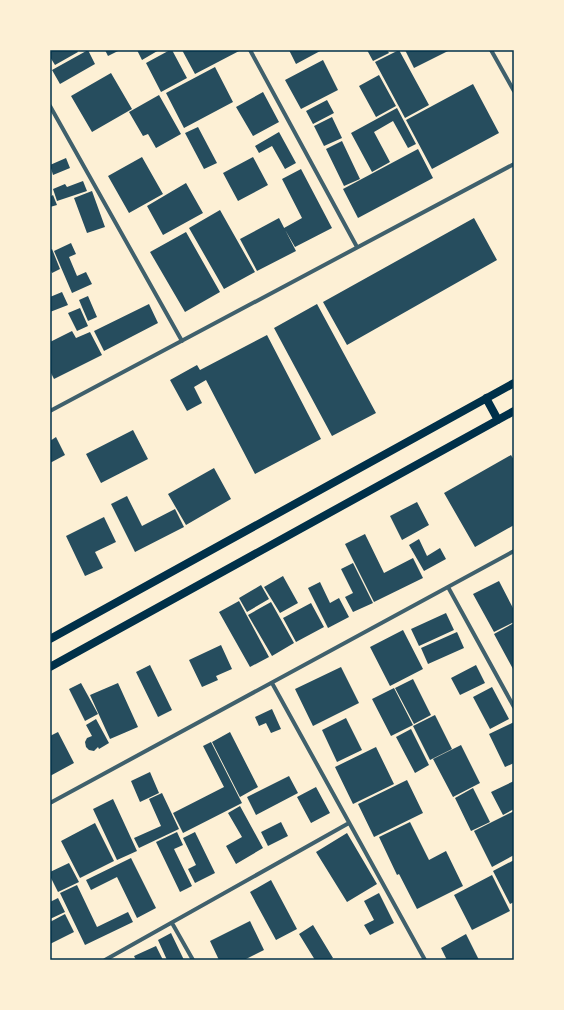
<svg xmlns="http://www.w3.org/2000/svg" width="564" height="1010" font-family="'Roboto Condensed',sans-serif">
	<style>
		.building { fill: #264d5e }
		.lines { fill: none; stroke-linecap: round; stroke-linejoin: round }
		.minor { stroke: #3f606c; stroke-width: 4 }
		.secondary { stroke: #003049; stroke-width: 8 }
		.neatline { fill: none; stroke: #003049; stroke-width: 1.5 }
	</style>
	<rect width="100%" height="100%" fill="#fdf0d5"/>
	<path class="building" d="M 50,50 L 77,50 L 78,52 L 55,65 L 50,57 Z
		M 88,50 L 95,64 L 60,84 L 52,70 Z
		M 105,50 L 120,50 L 108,56 Z
		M 137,50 L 159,50 L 142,60 Z
		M 170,50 L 172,50 L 187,78 L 161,92 L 146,63 Z
		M 182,50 L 241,50 L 195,74 Z
		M 289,50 L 322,50 L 296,64 Z
		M 367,50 L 387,50 L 389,53 L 373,61 Z
		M 399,50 L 429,105 L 405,118 L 375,62 Z
		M 405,50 L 450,50 L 414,68 Z
		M 323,60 L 338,90 L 301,109 L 285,80 Z
		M 215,67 L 233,102 L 184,128 L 166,93 Z
		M 111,73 L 132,109 L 92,132 L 71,96 Z
		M 379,75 L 396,106 L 376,117 L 359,86 Z
		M 473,84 L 499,133 L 432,169 L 406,120 Z
		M 263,92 L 279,122 L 253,136 L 236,107 Z
		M 159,95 L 181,134 L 156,148 L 148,134 L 143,136 L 129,112 Z
		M 327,100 L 334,113 L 313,124 L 306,111 Z
		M 397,108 L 416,144 L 408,148 L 393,121 L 374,132 L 390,162 L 372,172 L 351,133 Z
		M 332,117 L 342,138 L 324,146 L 314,126 Z
		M 198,127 L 217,163 L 204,169 L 185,133 Z
		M 279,132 L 296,163 L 285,169 L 272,146 L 259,153 L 255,146 Z
		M 342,141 L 360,179 L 344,186 L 326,149 Z
		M 418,149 L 433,178 L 358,218 L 343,189 Z
		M 142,157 L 163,194 L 129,213 L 108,176 Z
		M 253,157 L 268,185 L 238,201 L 223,173 Z
		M 66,158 L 70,168 L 53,175 L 50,165 Z
		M 301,169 L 332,228 L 295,247 L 284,228 L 302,218 L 282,179 Z
		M 83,181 L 87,191 L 57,201 L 53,189 L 65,184 L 67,187 Z
		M 186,183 L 203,213 L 163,235 L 147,206 Z
		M 92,191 L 105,227 L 87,233 L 74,198 Z
		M 53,195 L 57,205 L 50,207 L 50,197 Z
		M 220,210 L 255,272 L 224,289 L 189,228 Z
		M 279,218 L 296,251 L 257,271 L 240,239 Z
		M 474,218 L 497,260 L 347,345 L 323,302 Z
		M 186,232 L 220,292 L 185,312 L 150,252 Z
		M 71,243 L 76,254 L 69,257 L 77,276 L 86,272 L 92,284 L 72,293 L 54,251 Z
		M 52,249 L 60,269 L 52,273 L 50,268 L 50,250 Z
		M 62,292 L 68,305 L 50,312 L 50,297 Z
		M 88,296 L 97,317 L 88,321 L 79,300 Z
		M 149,304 L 158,323 L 104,351 L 94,331 Z
		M 317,304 L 376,413 L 332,436 L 274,328 Z
		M 80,308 L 88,326 L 77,331 L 68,313 Z
		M 72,331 L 76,338 L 90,332 L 102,355 L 54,379 L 50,371 L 50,342 Z
		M 267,335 L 321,439 L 255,474 L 206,380 L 194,387 L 202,403 L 187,411 L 170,380 L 197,365 L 200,370 Z
		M 133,430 L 148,459 L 101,483 L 86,454 Z
		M 56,437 L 65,455 L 50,463 L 50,441 Z
		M 511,455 L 514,460 L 514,525 L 475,547 L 444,493 Z
		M 214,468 L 231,499 L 186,525 L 168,494 Z
		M 127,496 L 142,526 L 175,509 L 184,527 L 135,552 L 111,504 Z
		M 417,502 L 429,525 L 402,540 L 390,516 Z
		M 104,517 L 116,542 L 95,552 L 103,568 L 85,576 L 66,536 Z
		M 365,534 L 384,573 L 413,558 L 423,578 L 374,602 L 345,544 Z
		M 419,539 L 427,556 L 440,548 L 446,559 L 424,571 L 409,545 Z
		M 353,563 L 373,603 L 353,612 L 345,597 L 353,593 L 341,569 Z
		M 283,576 L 298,603 L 280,613 L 264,587 Z
		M 499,581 L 514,610 L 514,622 L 494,632 L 473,594 Z
		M 320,582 L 330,603 L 339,598 L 349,617 L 328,628 L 308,588 Z
		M 261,585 L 269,599 L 247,612 L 239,598 Z
		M 239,601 L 269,657 L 250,667 L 219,612 Z
		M 271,602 L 294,643 L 272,656 L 248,615 Z
		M 311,603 L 324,627 L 296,642 L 283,618 Z
		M 446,613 L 454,630 L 419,646 L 411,629 Z
		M 514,623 L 514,669 L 513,669 L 494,634 Z
		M 403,630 L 423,669 L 390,686 L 370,647 Z
		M 457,632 L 464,648 L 428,664 L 421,648 Z
		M 221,645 L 232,669 L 216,676 L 218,680 L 202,687 L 189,660 Z
		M 150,665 L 172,710 L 158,717 L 136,672 Z
		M 476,665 L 485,683 L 460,695 L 451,678 Z
		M 341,667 L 359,703 L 313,726 L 295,689 Z
		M 413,679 L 431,715 L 414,724 L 395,688 Z
		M 81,683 L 98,714 L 85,721 L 69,689 Z
		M 118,683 L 138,727 L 110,739 L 90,695 Z
		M 492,687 L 509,719 L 490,729 L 473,697 Z
		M 394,688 L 413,725 L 391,736 L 372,699 Z
		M 272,709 L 281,729 L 271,733 L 266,723 L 259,726 L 255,717 Z
		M 435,715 L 452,749 L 430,760 L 413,726 Z
		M 346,718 L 362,750 L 337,762 L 322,730 Z
		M 96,719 L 109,743 L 99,749 L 98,747 L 94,751 L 89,750 L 86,747 L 85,742 L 87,738 L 92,736 L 86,725 Z
		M 514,722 L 514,763 L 505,767 L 489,734 Z
		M 411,729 L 429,765 L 415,773 L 396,737 Z
		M 58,732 L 74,763 L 50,776 L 50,736 Z
		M 230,732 L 258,787 L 240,797 L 212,742 Z
		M 211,742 L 242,803 L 183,833 L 173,813 L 224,787 L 203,746 Z
		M 461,745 L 480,783 L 453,797 L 433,759 Z
		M 376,747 L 394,784 L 353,804 L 335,767 Z
		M 150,772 L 159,793 L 140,802 L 131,781 Z
		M 289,776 L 298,793 L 256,815 L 247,797 Z
		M 407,780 L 423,813 L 374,837 L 358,804 Z
		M 514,781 L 514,809 L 503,815 L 491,792 Z
		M 316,787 L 330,813 L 311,823 L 297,797 Z
		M 473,788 L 490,822 L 471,831 L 455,798 Z
		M 162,793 L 179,829 L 139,848 L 134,838 L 161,826 L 149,799 Z
		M 113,799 L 137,851 L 117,860 L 93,809 Z
		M 240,806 L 263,848 L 236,864 L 226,846 L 242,837 L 228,813 Z
		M 514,811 L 514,855 L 492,867 L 474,831 Z
		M 281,822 L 288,836 L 268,846 L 261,832 Z
		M 410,822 L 429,860 L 446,851 L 463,886 L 417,909 L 399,874 L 397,875 L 379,837 Z
		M 95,823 L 114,861 L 80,878 L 61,841 Z
		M 177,832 L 183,845 L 174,849 L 192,886 L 180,892 L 156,842 Z
		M 195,832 L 215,873 L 195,883 L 188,869 L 196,865 L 183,838 Z
		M 347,833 L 377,884 L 347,902 L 316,852 Z
		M 131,858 L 156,908 L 137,918 L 117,877 L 91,890 L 86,880 Z
		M 514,860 L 514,902 L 510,904 L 493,871 Z
		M 69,863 L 79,882 L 58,892 L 50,876 L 50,872 Z
		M 492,875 L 510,911 L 472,930 L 454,895 Z
		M 271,880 L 297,929 L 276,940 L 250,892 Z
		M 77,885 L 97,927 L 128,912 L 133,922 L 85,945 L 60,893 Z
		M 379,893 L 394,923 L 370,935 L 364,925 L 374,920 L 364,901 Z
		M 58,898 L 65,912 L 50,919 L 50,902 Z
		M 65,914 L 74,932 L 50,944 L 50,922 Z
		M 250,921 L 264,950 L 244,960 L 219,960 L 210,941 Z
		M 313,925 L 333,958 L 329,960 L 315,960 L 299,934 Z
		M 171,933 L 184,960 L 167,960 L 158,940 Z
		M 466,934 L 479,960 L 447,960 L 441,948 Z
		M 156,946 L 163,960 L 136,960 L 134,956 Z"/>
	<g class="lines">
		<path class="minor" d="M 250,50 L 357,247
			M 491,50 L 514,91
			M 50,106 L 182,341
			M 50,411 L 514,164
			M 448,587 L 514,707
			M 272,683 L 425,960
			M 50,803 L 514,551
			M 172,923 L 193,960
			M 105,960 L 349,823"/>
		<path class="secondary" d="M 486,398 L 498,420
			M 50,639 L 514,383
			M 50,667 L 514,411"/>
	</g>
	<rect width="564" height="1010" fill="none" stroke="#fdf0d5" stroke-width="102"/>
	<rect x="51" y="51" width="462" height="908" class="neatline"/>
</svg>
